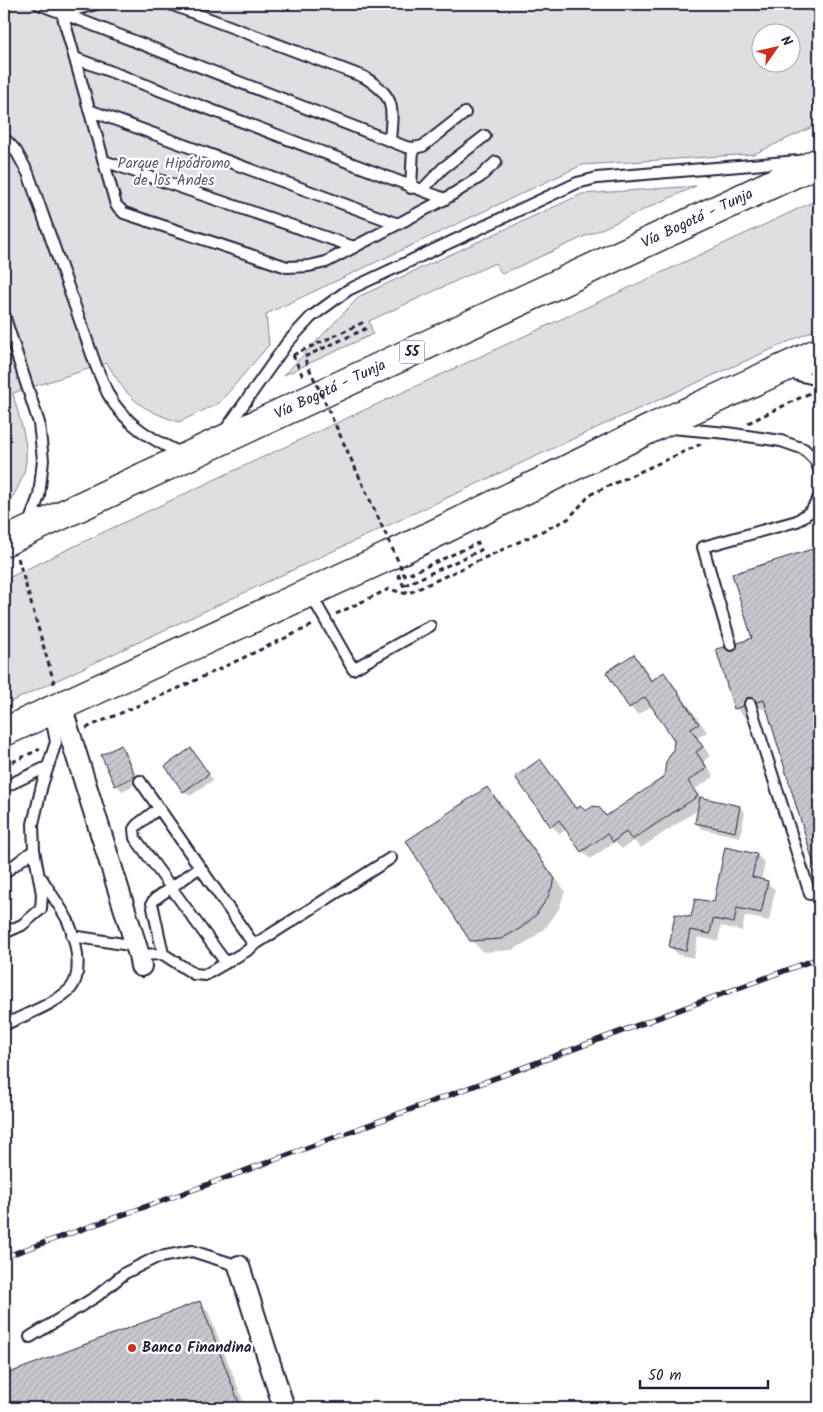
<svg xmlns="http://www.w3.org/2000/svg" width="823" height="1412" font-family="Kalam,sans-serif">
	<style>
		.green { fill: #dfdfe2; stroke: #80808e; fill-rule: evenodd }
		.shadow { fill: #0003 }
		.building { fill: url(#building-hatch); stroke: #22223b }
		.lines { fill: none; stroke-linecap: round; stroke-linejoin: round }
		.service-casing { stroke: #22223b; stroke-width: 14 }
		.minor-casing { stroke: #22223b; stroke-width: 24 }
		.trunk-casing { stroke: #22223b; stroke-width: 31 }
		.path { stroke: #22223b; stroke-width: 3; stroke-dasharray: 5 4; stroke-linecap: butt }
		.service { stroke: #fff; stroke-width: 10 }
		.minor { stroke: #fff; stroke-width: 20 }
		.trunk { stroke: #fff; stroke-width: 28 }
		.rail-casing { stroke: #22223b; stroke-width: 5.5 }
		.rail { stroke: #fff; stroke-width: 4; stroke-dasharray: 11; stroke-linecap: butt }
		.path-bridge { stroke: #22223b; stroke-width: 3; stroke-dasharray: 5 4; stroke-linecap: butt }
		.poi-dot { fill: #c8321e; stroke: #fff; stroke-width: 2 }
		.labels { text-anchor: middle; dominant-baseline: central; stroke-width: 4.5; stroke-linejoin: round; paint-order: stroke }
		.shield { fill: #fff; stroke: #646476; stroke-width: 1 }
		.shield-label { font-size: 14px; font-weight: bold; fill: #22223b }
		.park-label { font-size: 15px; fill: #5b5b6d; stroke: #fff }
		.street-label { font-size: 15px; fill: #22223b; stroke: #fff }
		.poi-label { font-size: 15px; font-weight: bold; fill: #22223b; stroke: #fff; text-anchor: start }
	</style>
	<defs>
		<pattern id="building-hatch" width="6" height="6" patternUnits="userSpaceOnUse" patternTransform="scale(1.25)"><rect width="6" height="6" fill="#c8c8cf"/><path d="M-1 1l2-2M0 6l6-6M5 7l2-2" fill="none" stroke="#acacb3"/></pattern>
	</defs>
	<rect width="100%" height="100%" fill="#fff"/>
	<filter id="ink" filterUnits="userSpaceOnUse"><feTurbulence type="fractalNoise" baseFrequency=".02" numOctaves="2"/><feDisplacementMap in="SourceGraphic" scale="10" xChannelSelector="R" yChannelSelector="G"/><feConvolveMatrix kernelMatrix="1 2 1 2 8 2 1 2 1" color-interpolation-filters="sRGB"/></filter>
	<g filter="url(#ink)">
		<path class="green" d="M 4,4 L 819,4 L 819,124 L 754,154 L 582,165 L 266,314 L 269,345 L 219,403 L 179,422 C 139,409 128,399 107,363 L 13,393 C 20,426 36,453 18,487 C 14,495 12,500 4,504 ZM 760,32 L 790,32 L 790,62 L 760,62 Z
			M 696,186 L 502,274 L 495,263 L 369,321 L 373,334 L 284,375 L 360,296 L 582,194 Z
			M 819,199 L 819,328 L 607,423 L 4,705 L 4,580 C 274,449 548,327 819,199 Z"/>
		<path class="shadow" d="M 819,549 L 819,872 L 817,870 L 769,712 L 766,710 L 761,708 L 756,711 L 755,717 L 747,719 L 735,708 L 729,653 L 734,653 L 754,639 L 734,574 Z
			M 634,656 L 642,664 L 653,681 L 664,673 L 672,682 L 707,732 L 698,738 L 710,756 L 704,761 L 714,777 L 695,789 L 701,798 L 740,807 L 745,813 L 740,837 L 702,829 L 696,823 L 699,809 L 641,848 L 634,841 L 622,849 L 615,842 L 590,859 L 582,851 L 567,829 L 560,834 L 552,826 L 540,760 L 548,769 L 577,809 L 586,813 L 599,808 L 607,816 L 665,778 L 674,750 L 675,740 L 652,706 L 638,715 L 630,707 Z
			M 121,747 L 126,752 L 139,783 L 122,791 L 116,785 Z
			M 191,750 L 213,780 L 190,796 L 184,791 Z
			M 487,789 L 499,800 L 565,891 L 559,909 L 547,926 L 532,939 L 513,950 L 483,952 L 471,940 Z
			M 757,855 L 765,863 L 761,881 L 767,882 L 775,890 L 769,921 L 745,916 L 742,931 L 721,926 L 718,941 L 698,937 L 694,958 L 679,955 L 670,947 L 692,919 L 715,904 Z
			M 200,1302 L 208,1311 L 246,1408 L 4,1408 L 4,1377 Z"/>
		<path class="building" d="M 819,547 L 819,870 L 816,871 L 764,700 L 756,702 L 754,699 L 748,697 L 745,700 L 743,706 L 734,709 L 716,649 L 724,647 L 729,651 L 733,651 L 737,647 L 738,643 L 752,638 L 732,574 Z
			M 634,654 L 651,681 L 664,672 L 699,724 L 691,729 L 703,747 L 696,752 L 707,768 L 688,781 L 698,796 L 632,840 L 626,832 L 613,842 L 607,834 L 581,852 L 559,820 L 551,827 L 515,777 L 540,759 L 576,809 L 580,806 L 586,811 L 593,806 L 599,807 L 606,816 L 664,777 L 666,762 L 673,750 L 674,740 L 645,697 L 629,708 L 606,672 Z
			M 121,745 L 135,776 L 115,786 L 101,755 Z
			M 191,748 L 209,774 L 183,792 L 165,766 Z
			M 487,787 L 555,879 L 548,897 L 536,915 L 521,928 L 501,939 L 470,941 L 406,841 Z
			M 700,797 L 740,806 L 735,832 L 695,823 Z
			M 725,847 L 757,854 L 752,877 L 768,881 L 761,913 L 737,908 L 734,923 L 713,919 L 710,934 L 690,930 L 686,951 L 669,947 L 675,914 L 691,917 L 695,899 L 714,902 Z
			M 200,1301 L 241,1408 L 4,1408 L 4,1375 Z"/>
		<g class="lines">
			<defs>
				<path id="service" d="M 39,4 L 406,147 L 413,148 L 423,146 L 465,113
					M 96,4 L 62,13 L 116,205 L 124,213 L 287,267 L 309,266 L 326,262 L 445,199 L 480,177 L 496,162
					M 170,4 L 364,77 C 395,96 393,106 390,140
					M 75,58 L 445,199
					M 89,110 L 398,224
					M 4,138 L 16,151 L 28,173 L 96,366 C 100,375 104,385 108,394 C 124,424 154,441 183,454
					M 104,161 L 354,247
					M 411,188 L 413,148
					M 422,190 L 443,168 L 485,136
					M 4,315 L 39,423 L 43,460 L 39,496 L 28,526
					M 789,373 L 819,380
					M 671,428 L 727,433 L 781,441 L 804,449 L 815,460 L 819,469
					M 224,432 L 287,343 L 311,317 L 348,290 L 577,183 L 597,178 L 798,161
					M 310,593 L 353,669 L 430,626
					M 731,645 L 703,547 L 797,521 L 811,511 L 819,498
					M 750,704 L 810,894 L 819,891
					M 4,787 L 47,767
					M 159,808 L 137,825 L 134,829 L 135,838 L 226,963
					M 4,873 L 34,850
					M 4,933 L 22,925 L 41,909 L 42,894 L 34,850 L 33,824 L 42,785 L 56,742 L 50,712
					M 72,936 L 136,946
					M 254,945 L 391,858
					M 163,954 L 152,903 L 155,899 L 200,867
					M 139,955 L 163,954 L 194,974 L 205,975 L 248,950 L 254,945 L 140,781
					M 4,1025 C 24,1015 56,1004 71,988 C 84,972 75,938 68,921 C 61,907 50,893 42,879
					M 30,1337 L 97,1296 L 125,1273 L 155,1258 L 192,1251 L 239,1266"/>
				<path id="minor" d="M 61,706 L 139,955 L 141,966
					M 239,1266 L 284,1408"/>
				<g id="trunk">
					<path id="s1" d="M 4,542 L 819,162"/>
					<path d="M 4,732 L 389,556 L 656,426 L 819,352"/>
				</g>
			</defs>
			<use href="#service" class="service-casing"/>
			<use href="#minor" class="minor-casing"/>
			<use href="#trunk" class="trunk-casing"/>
			<path class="path" d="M 293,355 L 304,379
				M 748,423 L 812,392
				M 18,558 L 55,686
				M 398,574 L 407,593
				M 336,614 L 389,589 L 407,594 L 568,519 L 591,494 L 701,444
				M 86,728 L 179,688 L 315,624
				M 4,766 L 40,749"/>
			<use href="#service" class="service"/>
			<use href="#minor" class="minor"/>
			<use href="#trunk" class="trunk"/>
			<defs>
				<path id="rail" d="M 4,1257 L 212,1183 L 819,958"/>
			</defs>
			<use href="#rail" class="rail-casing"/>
			<use href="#rail" class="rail"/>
			<path class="path-bridge" d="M 293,355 L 362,323 L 365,329 L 304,357 L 405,576 L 478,543 L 481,550 L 403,586"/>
		</g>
	</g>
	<circle class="poi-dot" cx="132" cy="1348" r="5"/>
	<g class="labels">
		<rect class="shield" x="399.5" y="340.5" width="25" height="23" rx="4"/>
		<g class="shield-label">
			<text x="412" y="352">55</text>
		</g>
		<g class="park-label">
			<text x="174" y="164">Parque Hipódromo<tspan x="174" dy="17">de los Andes</tspan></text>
		</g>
		<g class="street-label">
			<text stroke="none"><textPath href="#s1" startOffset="765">Vía Bogotá - Tunja</textPath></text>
			<text stroke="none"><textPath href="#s1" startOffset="360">Vía Bogotá - Tunja</textPath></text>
		</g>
		<g class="poi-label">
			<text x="142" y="1348">Banco Finandina</text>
		</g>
	</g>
	<rect width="823" height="1412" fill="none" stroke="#fff" stroke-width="20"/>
	<rect x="10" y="10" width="803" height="1392" fill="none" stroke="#22223b" stroke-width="2" filter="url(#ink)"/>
	<g transform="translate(776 48) rotate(56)"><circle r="24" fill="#ffffff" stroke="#a7a7b1"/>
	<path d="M0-4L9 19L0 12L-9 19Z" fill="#c8321e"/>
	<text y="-8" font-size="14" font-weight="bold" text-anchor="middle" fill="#22223b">N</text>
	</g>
	<path d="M640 1380v8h128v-8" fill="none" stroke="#22223b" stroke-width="2.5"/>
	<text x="648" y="1380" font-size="15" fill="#22223b" stroke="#ffffff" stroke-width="4" paint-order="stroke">50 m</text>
</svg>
